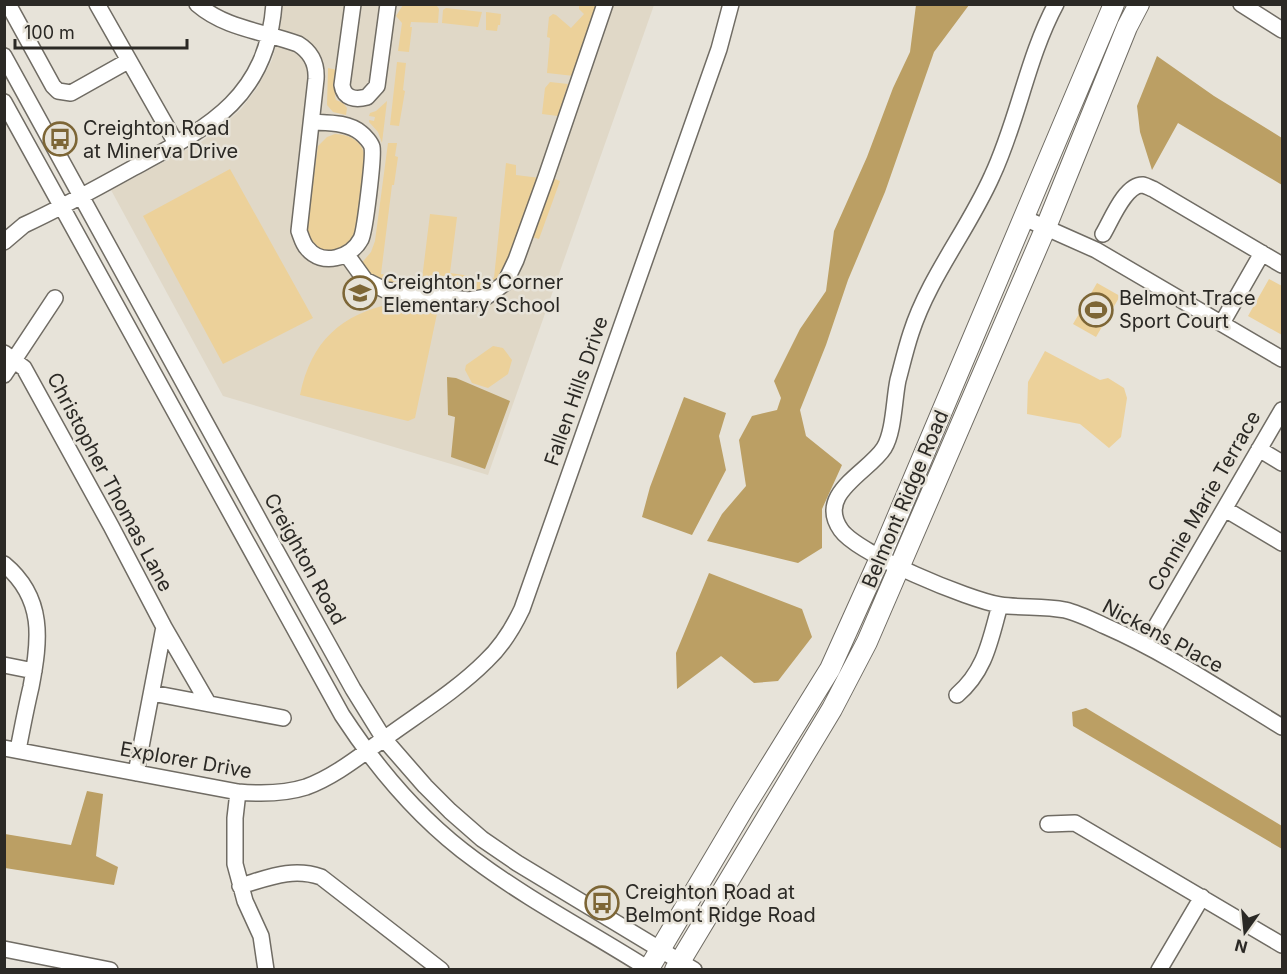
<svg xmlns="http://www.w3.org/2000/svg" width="1287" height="974" font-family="Inter,sans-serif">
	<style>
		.built { fill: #e0d8c7 }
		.green { fill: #ecd19a }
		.forest { fill: #bb9f64 }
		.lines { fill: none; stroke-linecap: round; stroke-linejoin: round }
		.minor-casing { stroke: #706c64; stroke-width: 18 }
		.major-casing { stroke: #706c64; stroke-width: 22 }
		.minor { stroke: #fff; stroke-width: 15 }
		.major { stroke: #fff; stroke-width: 20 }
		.labels { text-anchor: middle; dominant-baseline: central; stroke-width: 5; stroke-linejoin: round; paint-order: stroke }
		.poi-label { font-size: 20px; fill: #2b2925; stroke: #e7e3d9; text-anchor: start }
		.street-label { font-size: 20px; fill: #2b2925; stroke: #e7e3d9 }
	</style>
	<rect width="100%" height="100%" fill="#e7e3d9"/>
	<path class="built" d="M 283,5 L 654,5 L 488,475 L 223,396 L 111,190 L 201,142 L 223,125 L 241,109 L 257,88 L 272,60 L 279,34 Z"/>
	<path class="green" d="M 421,5 L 437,6 L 439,9 L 438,23 L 411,22 L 410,27 L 412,27 L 409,52 L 398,51 L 402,23 L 396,16 L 403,5 Z
		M 579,5 L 599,5 L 574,76 L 547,73 L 550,38 L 547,37 L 549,17 L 553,14 L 556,15 L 571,28 L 584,14 L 579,9 Z
		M 446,8 L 482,12 L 478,27 L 442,23 L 443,10 Z
		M 486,12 L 501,14 L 500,25 L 498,25 L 497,31 L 486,30 Z
		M 397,62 L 406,63 L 403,90 L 405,91 L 399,126 L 390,125 Z
		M 328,68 L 337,70 L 335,96 L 336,100 L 343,103 L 347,108 L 346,115 L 333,112 L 327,105 Z
		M 550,82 L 568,84 L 558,116 L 542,114 L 545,88 Z
		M 387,101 L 382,143 L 378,132 L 369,122 L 369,120 L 374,121 L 375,117 L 369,116 L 370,113 L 376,111 Z
		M 335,134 C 351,135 362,141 365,157 L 356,235 L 350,244 L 338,252 L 323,251 L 311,243 L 306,230 L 318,146 L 327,137 Z
		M 388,143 L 397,143 L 395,156 L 398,157 L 394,185 L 392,185 L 381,274 L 398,277 L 397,287 L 374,281 L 360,265 L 371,252 L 375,241 Z
		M 506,163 L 516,165 L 516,175 L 540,178 L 542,174 L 560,181 L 539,239 L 519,233 L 506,270 L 494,286 L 473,294 L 475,276 L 494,278 Z
		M 230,169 L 313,318 L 223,364 L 143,216 Z
		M 430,214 L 457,217 L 450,273 L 470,276 L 468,295 L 402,287 L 404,277 L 422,279 Z
		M 1269,279 L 1282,286 L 1282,335 L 1248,316 Z
		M 1097,283 L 1120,296 L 1096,337 L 1073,324 Z
		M 394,303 L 408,303 L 438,309 L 415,418 L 408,421 L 300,395 C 311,341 341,314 394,303 Z
		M 493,346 L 503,348 L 512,360 L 508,374 L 488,388 L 472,383 L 465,370 L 466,365 Z
		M 1045,351 L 1100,380 L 1108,378 L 1124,388 L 1127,398 L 1121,437 L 1109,448 L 1080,424 L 1027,414 L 1028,382 Z"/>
	<path class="forest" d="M 916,5 L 969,5 L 934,52 L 885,192 L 848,280 L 826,345 L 800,410 L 806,436 L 842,465 L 822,509 L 822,548 L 798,563 L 707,541 L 722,514 L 746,486 L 739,440 L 752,416 L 777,410 L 781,398 L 774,381 L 800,329 L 826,291 L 834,231 L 867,157 L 893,88 L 910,52 Z
		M 1157,56 L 1214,96 L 1282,138 L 1282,185 L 1178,123 L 1152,170 L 1140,132 L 1137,106 Z
		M 447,377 L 456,378 L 510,401 L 485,469 L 451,457 L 455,417 L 448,415 Z
		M 684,397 L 726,413 L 719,436 L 726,470 L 692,535 L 642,517 L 650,487 Z
		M 709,573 L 802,609 L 812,637 L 778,681 L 754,683 L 721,656 L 677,689 L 676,653 Z
		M 1086,708 L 1282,826 L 1282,849 L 1073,726 L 1072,712 Z
		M 87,791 L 103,794 L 96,856 L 118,867 L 114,885 L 5,868 L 5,834 L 71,845 Z"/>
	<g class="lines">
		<defs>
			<path id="minor" d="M 8,4 L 53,86 L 58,91 L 71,93 L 128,61
				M 97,4 L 177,145
				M 197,4 C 226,29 263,31 298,44 C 311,52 317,63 316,79 L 299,231 C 301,236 303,244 307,248 C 322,267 351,258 361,239 C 365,231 374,156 372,147 C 371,143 365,136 361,133 C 348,122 327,123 312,122
				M 353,4 L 342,85 C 344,99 356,100 367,97 L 377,86 L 388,4
				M 1056,4 C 1027,58 1018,121 992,176 C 968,230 929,277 911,333 C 906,348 902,365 898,380 C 894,399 894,432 884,448 C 869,472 815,494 841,530 C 858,554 969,600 1000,605 C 1021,608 1044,606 1065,610 C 1078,613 1092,620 1105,626 C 1167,653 1224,692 1282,727
				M 1241,4 L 1282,30
				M 4,56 L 264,529 L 353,689 L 384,739 L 425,786 L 450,811 L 482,839 L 517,863 L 694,970
				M 4,102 L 342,715 C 378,770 421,821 475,860 C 530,901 592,933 650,970
				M 1024,218 L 1096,250 L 1282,359
				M 1103,234 C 1111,221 1125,184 1143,185 C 1147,186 1150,188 1153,189 L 1282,265
				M 4,242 L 24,225 C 61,208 97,188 133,168 C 207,128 267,99 274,4
				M 347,255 L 365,280 L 385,290 L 469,300 L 486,297 L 505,283 L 516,260 L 546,177 L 605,4
				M 1222,323 L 1262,253
				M 4,353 L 24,368 L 111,526 L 164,627 L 136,773
				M 4,375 L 55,298
				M 1259,449 L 1282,463
				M 1225,509 L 1282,543
				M 4,564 C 45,598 40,640 31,687 C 26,708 22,729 18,750
				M 164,627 L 208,703
				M 1145,645 L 1282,410
				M 4,665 L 34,671
				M 152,693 L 283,718
				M 957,695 C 986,670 990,640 1000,605
				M 4,748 L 238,792 C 261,794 284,794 306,787 C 336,776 362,754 388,736 C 421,712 457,690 486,661 C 502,646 513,628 522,609 L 719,49 L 731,4
				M 238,792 L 235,818 L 235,864 L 245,901 L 261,936 L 266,970
				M 1048,824 L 1075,823 L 1282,945
				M 240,886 C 268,878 292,867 321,877 L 441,970
				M 4,949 L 110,970
				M 1159,970 L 1202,897"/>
			<path id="major" d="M 648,970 L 744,808 L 830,669 L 880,558 L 1114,4
				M 675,970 L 832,709 L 867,642 L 1046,227 L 1127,27 L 1139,4"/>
		</defs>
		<use href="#minor" class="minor-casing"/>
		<use href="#major" class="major-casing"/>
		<use href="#minor" class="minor"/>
		<use href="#major" class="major"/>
	</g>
	<defs>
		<symbol id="bus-ring" viewBox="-11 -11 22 22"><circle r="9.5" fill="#e7e3d9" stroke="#7d6636" stroke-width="1.5"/><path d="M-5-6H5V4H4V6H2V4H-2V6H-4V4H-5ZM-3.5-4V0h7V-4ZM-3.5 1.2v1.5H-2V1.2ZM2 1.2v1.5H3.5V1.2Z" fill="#7d6636"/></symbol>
		<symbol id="school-ring" viewBox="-11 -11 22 22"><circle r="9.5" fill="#e7e3d9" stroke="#7d6636" stroke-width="1.5"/><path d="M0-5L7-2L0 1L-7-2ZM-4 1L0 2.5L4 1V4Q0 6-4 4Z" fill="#7d6636"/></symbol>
		<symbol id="stadium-ring" viewBox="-11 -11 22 22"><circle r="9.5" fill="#e7e3d9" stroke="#7d6636" stroke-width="1.5"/><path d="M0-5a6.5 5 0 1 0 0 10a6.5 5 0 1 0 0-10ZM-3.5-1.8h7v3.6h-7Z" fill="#7d6636"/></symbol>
	</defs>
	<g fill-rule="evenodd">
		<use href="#bus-ring" x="41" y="120" width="38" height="38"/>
		<use href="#school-ring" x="341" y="274" width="38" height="38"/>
		<use href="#stadium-ring" x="1077" y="291" width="38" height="38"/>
		<use href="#bus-ring" x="583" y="884" width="38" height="38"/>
	</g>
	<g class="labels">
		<g class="poi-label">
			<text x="83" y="128">Creighton Road<tspan x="83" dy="23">at Minerva Drive</tspan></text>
			<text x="383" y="282">Creighton's Corner<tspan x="383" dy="23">Elementary School</tspan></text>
			<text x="1119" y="298">Belmont Trace<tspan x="1119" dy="23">Sport Court</tspan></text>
			<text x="625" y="892">Creighton Road at<tspan x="625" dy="23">Belmont Ridge Road</tspan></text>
		</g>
		<g class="street-label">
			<text transform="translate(576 391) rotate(-71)">Fallen Hills Drive</text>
			<text transform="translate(110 482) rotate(62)">Christopher Thomas Lane</text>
			<text transform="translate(905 499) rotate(-67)">Belmont Ridge Road</text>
			<text transform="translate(1204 501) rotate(-60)">Connie Marie Terrace</text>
			<text transform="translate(305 559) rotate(61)">Creighton Road</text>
			<text transform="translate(1163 636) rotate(28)">Nickens Place</text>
			<text transform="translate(186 760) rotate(10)">Explorer Drive</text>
		</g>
	</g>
	<rect width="1287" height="974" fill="none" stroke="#2b2925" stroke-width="12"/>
	<g transform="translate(1245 932) rotate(195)" stroke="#e7e3d9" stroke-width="4.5" paint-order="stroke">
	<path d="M0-4.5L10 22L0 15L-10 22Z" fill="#2b2925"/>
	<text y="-9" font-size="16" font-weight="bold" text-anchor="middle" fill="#2b2925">N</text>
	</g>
	<path d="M15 39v9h172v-9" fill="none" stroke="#2b2925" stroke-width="3"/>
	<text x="24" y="39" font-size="18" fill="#2b2925" stroke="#e7e3d9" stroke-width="4.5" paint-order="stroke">100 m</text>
</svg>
